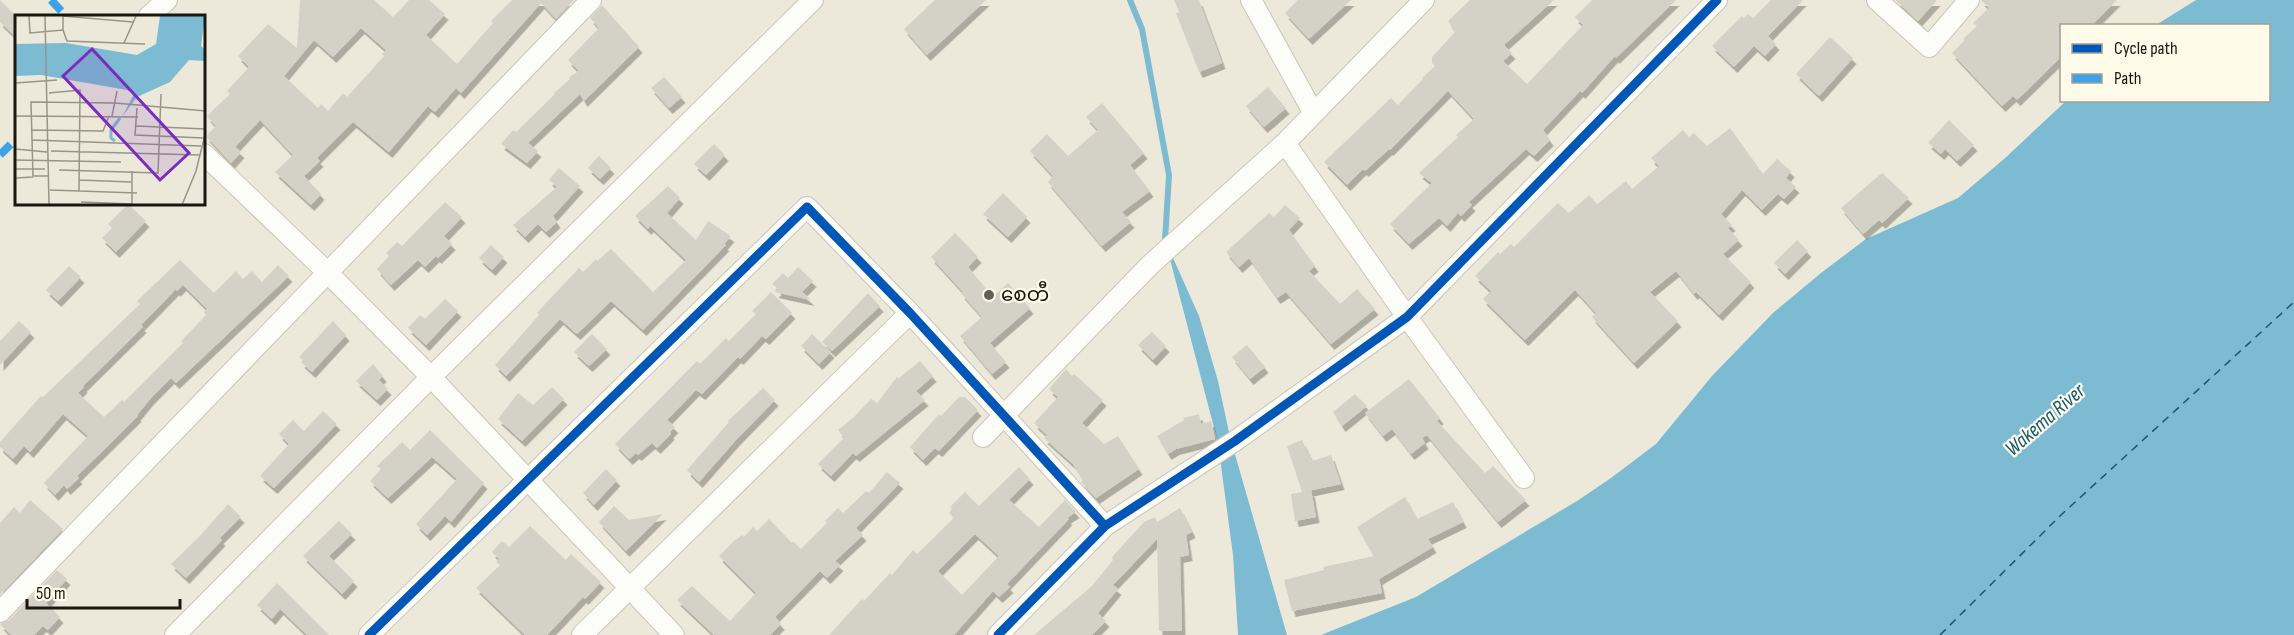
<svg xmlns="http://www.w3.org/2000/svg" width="2294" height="635" font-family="'Sofia Sans Condensed','Noto Sans Myanmar',sans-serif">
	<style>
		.water { fill: #7dbbd2 }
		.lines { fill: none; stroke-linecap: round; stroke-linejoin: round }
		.stream { stroke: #7dbbd2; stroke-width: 6 }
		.ferry { stroke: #135975; stroke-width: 1.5; stroke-dasharray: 8 6; stroke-linecap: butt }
		.building { fill: #d4d2c6; fill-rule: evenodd; filter: url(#shadow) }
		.street-casing { stroke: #c9c6ba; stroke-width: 22 }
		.street { stroke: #fcfcf9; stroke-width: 20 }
		.quiet { stroke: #3da2e9; stroke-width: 8; stroke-dasharray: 15 8; stroke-linecap: butt }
		.cycleway-casing { stroke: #fffbeb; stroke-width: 13 }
		.cycleway { stroke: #0057b8; stroke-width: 9 }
		.poi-dot { fill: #646055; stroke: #fffbeb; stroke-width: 2 }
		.labels { text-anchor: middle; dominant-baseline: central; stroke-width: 4.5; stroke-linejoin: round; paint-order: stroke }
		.poi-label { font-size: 20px; fill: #1a170e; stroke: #fffbeb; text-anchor: start }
		.water-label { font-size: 21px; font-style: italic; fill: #135975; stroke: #fffbeb }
		.inset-river { fill: none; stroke: #7dbbd2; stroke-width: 3 }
		.inset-road { fill: none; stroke: #989588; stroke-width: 1.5 }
		.view { fill: #7b2cbf; fill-opacity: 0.15; stroke: #7b2cbf; stroke-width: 3 }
		.inset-edge { fill: none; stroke: #1a170e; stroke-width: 3 }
	</style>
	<defs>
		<filter id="shadow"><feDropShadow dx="3.5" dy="6" stdDeviation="0" flood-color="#0004"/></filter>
	</defs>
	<rect width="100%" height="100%" fill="#ece9da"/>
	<path class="water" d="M 2196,0 L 2294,0 L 2294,635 L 1321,635 L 1416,597 L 1577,501 L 1611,478 L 1656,444 L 1712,376 L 1773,313 L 1821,273 L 1866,239 L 1958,198 L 2004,159 L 2066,101 L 2268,100 L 2268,26 L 2156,25 Z
		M 1165,240 L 1199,316 L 1218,381 L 1230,437 L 1287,635 L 1238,635 L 1233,555 L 1218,443 Z"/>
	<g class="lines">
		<path class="stream" d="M 1130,0 L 1142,29 L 1169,175 L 1165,240 L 1166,246"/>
		<path class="ferry" d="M 1940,635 L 2061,515 L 2294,302"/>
	</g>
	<path class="building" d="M 0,0 L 16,16 L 16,37 L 0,22 Z
		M 300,0 L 374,0 L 393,17 L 409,0 L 429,0 L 445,14 L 426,35 L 457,64 L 493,23 L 491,21 L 512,0 L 574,0 L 556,19 L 541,3 L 461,93 L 456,88 L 435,112 L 428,106 L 389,152 L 353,122 L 317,158 L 320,161 L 304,176 L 321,194 L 311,205 L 275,172 L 293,155 L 260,120 L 235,147 L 241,152 L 231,163 L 206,136 L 216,126 L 207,116 L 230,94 L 227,91 L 249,67 L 238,56 L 268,24 L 297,48 ZM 361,28 L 386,50 L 382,54 L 384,56 L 347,97 L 343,93 L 328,111 L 321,104 L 318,108 L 284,76 L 314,40 L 333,57 Z
		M 935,0 L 986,0 L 927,55 L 904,29 Z
		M 1174,0 L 1199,0 L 1222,63 L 1199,72 L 1176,13 L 1179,12 Z
		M 1298,0 L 1351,0 L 1309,39 L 1285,13 Z
		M 1470,0 L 1554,0 L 1505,44 L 1505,46 L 1512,53 L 1503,61 L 1527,84 L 1583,25 L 1575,17 L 1592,0 L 1676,0 L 1616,58 L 1615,56 L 1582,93 L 1580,91 L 1543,130 L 1550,140 L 1534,156 L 1526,149 L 1469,202 L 1472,205 L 1461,216 L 1458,213 L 1447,226 L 1439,218 L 1409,244 L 1390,224 L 1432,183 L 1419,173 L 1458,137 L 1456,135 L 1474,119 L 1448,91 L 1390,150 L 1389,149 L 1365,171 L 1363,169 L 1347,185 L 1324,162 L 1391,98 L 1398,105 L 1423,79 L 1422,78 L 1435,66 L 1432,63 L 1432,57 L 1455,32 L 1448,21 Z
		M 1771,0 L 1803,0 L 1768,36 L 1776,44 L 1765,56 L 1754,46 L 1734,67 L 1712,46 L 1742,16 L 1744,18 L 1748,14 L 1753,18 Z
		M 1895,0 L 1937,0 L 1918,21 Z
		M 1981,0 L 2117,0 L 2091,26 L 2061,26 L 2061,57 L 2017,100 L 2013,96 L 2002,106 L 1952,53 L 1965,40 L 1963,39 L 1977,26 L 1973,23 L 1989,8 Z
		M 602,5 L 639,47 L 584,101 L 580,94 L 528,143 L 538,151 L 527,163 L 501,144 L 513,130 L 516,132 L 555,94 L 554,93 L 570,79 L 569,77 L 579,71 L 568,60 L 599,28 L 590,18 Z
		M 1830,37 L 1853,58 L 1819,96 L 1796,74 Z
		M 664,77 L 682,97 L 669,108 L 651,88 Z
		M 1268,87 L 1286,108 L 1264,127 L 1246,106 Z
		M 1102,103 L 1144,153 L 1130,165 L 1150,191 L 1122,212 L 1131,222 L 1102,246 L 1048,182 L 1053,176 L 1030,151 L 1047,134 L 1068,156 L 1098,130 L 1086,117 Z
		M 1949,120 L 1974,145 L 1957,161 L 1945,149 L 1941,154 L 1928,143 Z
		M 1730,128 L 1763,174 L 1777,159 L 1791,171 L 1786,178 L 1796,187 L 1784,199 L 1778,194 L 1762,210 L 1742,190 L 1721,214 L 1732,225 L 1728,228 L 1739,240 L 1723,254 L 1751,282 L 1719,315 L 1696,292 L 1694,294 L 1676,271 L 1650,292 L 1678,321 L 1634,363 L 1592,317 L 1596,313 L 1575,290 L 1525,340 L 1483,299 L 1491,291 L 1475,276 L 1498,252 L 1500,254 L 1511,244 L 1514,247 L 1558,203 L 1569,213 L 1589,195 L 1597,204 L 1626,181 L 1632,189 L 1659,166 L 1651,158 L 1683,130 L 1689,137 L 1694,133 L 1707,146 Z
		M 714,144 L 725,155 L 706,175 L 694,164 Z
		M 599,156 L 611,168 L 600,179 L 588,168 Z
		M 559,168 L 580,186 L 553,216 L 557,222 L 546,232 L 538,224 L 525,237 L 513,225 L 557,187 L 549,180 Z
		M 1882,173 L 1909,198 L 1882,223 L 1879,220 L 1863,234 L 1841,208 Z
		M 668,186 L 680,198 L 667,213 L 696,240 L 708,221 L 731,236 L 724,244 L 726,245 L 643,330 L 611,301 L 577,334 L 560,319 L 506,376 L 495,365 L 539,315 L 537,313 L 545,304 L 579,268 L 583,272 L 596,259 L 597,261 L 611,249 L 653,292 L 686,260 L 650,226 L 648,229 L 635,216 Z
		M 1003,193 L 1027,217 L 1008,237 L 983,214 Z
		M 445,202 L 462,217 L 444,236 L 452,244 L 438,258 L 436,256 L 425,267 L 418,260 L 391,285 L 377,269 L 389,256 L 386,253 L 397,242 L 402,246 Z
		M 128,204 L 146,221 L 116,252 L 102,238 L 112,228 L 108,224 Z
		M 1285,205 L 1300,218 L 1289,230 L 1315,266 L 1309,271 L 1340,304 L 1357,289 L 1375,309 L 1331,344 L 1286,292 L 1277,298 L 1249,258 L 1239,267 L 1226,252 L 1269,213 L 1274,217 Z
		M 955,233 L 978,257 L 968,267 L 993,297 L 1008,283 L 1030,308 L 990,343 L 1006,362 L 992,374 L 960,336 L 982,317 L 961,293 L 963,292 L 931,257 Z
		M 1797,240 L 1808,251 L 1785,274 L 1774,263 Z
		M 491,245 L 504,257 L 492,270 L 479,258 Z
		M 180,260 L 214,293 L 236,271 L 243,279 L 252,271 L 262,282 L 278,265 L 289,276 L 176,383 L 171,378 L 151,398 L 137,415 L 138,416 L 77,476 L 79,478 L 67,489 L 64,485 L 55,495 L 44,483 L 88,436 L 63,414 L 30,452 L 24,446 L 13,459 L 0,447 L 0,442 L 41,396 L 43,397 L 140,304 L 137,301 ZM 183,285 L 207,309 L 204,312 L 206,315 L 181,341 L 183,343 L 124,402 L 122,400 L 104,417 L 78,393 L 84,387 L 83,386 L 143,327 L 141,325 L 176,289 L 177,291 Z
		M 69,266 L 81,277 L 58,301 L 46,290 Z
		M 798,267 L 813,281 L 802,292 L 811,300 L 775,292 L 778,289 L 772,284 L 783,273 L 788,278 Z
		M 771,292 L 792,313 L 766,339 L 762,336 L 740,359 L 738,357 L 702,394 L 696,390 L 667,420 L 675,427 L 670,432 L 671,434 L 657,448 L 652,443 L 638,455 L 636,453 L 629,459 L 615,444 L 697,361 L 700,364 L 726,338 L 729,341 L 756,314 L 752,311 Z
		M 868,293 L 880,306 L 832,351 L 822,342 Z
		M 445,299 L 458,311 L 426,345 L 408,328 L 420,315 L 425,319 Z
		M 19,321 L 31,332 L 0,365 L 0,341 Z
		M 333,321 L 346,335 L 312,372 L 301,362 L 303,360 L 299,357 Z
		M 1152,332 L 1166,346 L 1153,360 L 1138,345 Z
		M 592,334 L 607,349 L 589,366 L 574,352 Z
		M 812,334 L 831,352 L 819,364 L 801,346 Z
		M 1247,345 L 1265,367 L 1250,379 L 1232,357 Z
		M 920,361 L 933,376 L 916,391 L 925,400 L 856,456 L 853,453 L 831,476 L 818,464 L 844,438 L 838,430 L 854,417 L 871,399 L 877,403 L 897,377 L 899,378 Z
		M 373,364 L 383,376 L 379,380 L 388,389 L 377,400 L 356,381 Z
		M 1066,369 L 1072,376 L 1074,374 L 1103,400 L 1082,423 L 1104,444 L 1118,436 L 1139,469 L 1096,498 L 1081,482 L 1083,480 L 1073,464 L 1044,438 L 1047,435 L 1034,423 L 1058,397 L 1049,389 Z
		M 1409,379 L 1440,418 L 1437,421 L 1485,473 L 1493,466 L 1526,500 L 1498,522 L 1427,435 L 1422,438 L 1425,443 L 1411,454 L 1392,429 L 1383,436 L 1365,413 Z
		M 552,387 L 564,399 L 522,441 L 498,419 L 518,393 L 533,405 Z
		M 763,388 L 775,400 L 736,440 L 699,482 L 687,470 L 729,422 L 728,421 Z
		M 1355,394 L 1367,406 L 1342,426 L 1333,412 Z
		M 959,397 L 965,397 L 978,410 L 939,451 L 935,448 L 923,460 L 910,447 L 939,414 L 941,416 Z
		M 323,411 L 337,424 L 274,488 L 260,476 L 289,444 L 279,434 L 293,420 L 304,431 Z
		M 1199,414 L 1201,424 L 1211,421 L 1215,439 L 1176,449 L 1168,454 L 1157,436 L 1184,420 L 1183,418 Z
		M 430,430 L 484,483 L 451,522 L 445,516 L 427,535 L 416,524 L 457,479 L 432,457 L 388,498 L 370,481 L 381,469 L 377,466 L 402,442 L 410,450 Z
		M 1302,440 L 1312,461 L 1331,455 L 1341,484 L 1303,492 L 1311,490 L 1316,517 L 1295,521 L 1291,494 L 1302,492 L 1287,446 Z
		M 1019,467 L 1030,479 L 1009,500 L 1039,527 L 1065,500 L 1076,512 L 1067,518 L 1069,519 L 1007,584 L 1010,587 L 999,597 L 993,591 L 954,635 L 829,635 L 862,599 L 864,601 L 890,573 L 892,575 L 913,550 L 917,554 L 954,518 L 949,513 L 952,509 L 950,507 L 965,492 L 979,506 ZM 975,534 L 999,556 L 962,595 L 938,571 Z
		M 606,469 L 617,480 L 594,505 L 583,493 Z
		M 887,472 L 900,483 L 856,528 L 863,535 L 835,561 L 840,565 L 827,578 L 820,571 L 775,617 L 781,624 L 770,635 L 714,635 L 677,600 L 692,586 L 730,621 L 756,593 L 719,556 L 733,542 L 742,535 L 744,537 L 753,527 L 757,531 L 769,519 L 792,543 L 793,541 L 801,549 L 827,523 L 825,521 L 838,508 L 843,513 L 866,491 L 869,493 Z
		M 1405,497 L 1417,519 L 1453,502 L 1463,522 L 1428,539 L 1433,547 L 1379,579 L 1382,593 L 1292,611 L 1284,580 L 1324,570 L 1323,567 L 1374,556 L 1357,527 Z
		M 30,500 L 63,529 L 0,595 L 0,523 L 14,507 L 20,513 Z
		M 228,504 L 241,517 L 220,538 L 222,540 L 186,578 L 171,564 L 200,536 Z
		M 614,506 L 629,520 L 663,514 L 626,551 L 599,522 Z
		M 1180,508 L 1192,532 L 1186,535 L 1189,555 L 1180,557 L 1182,631 L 1159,631 L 1157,539 L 1113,585 L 1118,589 L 1098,613 L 1106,621 L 1092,635 L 1034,635 L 1092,586 L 1113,560 L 1112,557 L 1144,522 L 1155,517 L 1157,522 Z
		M 339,521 L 352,534 L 329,556 L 354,581 L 342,594 L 303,556 Z
		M 530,526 L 566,560 L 571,554 L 601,582 L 585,599 L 583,597 L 547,635 L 525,635 L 476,588 L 500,565 L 496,562 L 499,559 L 492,552 L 502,541 L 509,547 Z
		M 57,570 L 67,579 L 46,603 L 60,617 L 48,630 L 43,626 L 34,635 L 11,635 L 0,624 L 9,620 Z
		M 277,583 L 329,635 L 307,635 L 280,609 L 272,619 L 257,605 Z"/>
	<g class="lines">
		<defs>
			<path id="street" d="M 1251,0 L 1313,112
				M 1877,0 L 1929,47 L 1969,0
				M 149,16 L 167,0
				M 1285,143 L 1407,317 L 1524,478
				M 204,154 L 327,272 L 431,377 L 674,635
				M 983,437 L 1150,265 L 1285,143 L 1424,0
				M 0,612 L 591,0
				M 175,635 L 431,377 L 813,0
				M 369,635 L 807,207 L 910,313 L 1105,526
				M 582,635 L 910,313
				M 998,635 L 1105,526 L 1235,441 L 1407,317 L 1717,0"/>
		</defs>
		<use href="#street" class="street-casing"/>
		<use href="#street" class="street"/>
		<path class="quiet" d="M 51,0 L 66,16
			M 0,155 L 16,139"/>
		<defs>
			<path id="cycleway" d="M 369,635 L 807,207 L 910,313 L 1105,526
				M 998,635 L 1105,526 L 1235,441 L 1407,317 L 1717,0"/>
		</defs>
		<use href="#cycleway" class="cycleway-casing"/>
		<use href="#cycleway" class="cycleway"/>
	</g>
	<circle class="poi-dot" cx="989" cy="295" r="6"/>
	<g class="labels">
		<g class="poi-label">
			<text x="1001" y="295">စေတီ</text>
		</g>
		<g class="water-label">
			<text transform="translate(2045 420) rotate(-41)">Wakema River</text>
		</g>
	</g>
	<g transform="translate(15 15)">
		<rect width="190" height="190" fill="#ece9da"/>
		<path d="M 145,1 L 190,1 L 186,31 L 190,35 L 190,46 L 174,45 L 155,67 L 122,82 L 107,102 L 119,79 L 112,75 L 26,60 L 0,61 L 0,29 L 51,28 L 122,40 L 141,29 Z" fill="#7dbbd2"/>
		<path class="inset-river" d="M 0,45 L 29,45M 34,46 L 133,52 L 162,38 L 176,1M 100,126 L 96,123 L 96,115 L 105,103"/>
		<path class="inset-road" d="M 14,1 L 15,18 L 48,15 L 52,26 L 130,29M 30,1 L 34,190M 48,15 L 48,1 L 118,7M 109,28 L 121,1M 0,68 L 42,65M 34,78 L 65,75 L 64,176M 122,93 L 120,120 L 189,123M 0,101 L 123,102M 97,101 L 102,76M 121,111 L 191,114M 17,115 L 88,116 L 94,101M 17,125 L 186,131M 0,134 L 32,137M 36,136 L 185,140M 0,145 L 106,147M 0,154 L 30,154M 44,155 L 143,158 L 146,79M 33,161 L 18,161 L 16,87 L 100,88 L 191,96M 0,163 L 18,162M 64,165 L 116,167M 35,175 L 122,178M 66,187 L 117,189 L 117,156M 167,190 L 181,156 L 191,116"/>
		<path class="view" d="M 77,34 L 174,138 L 145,165 L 48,61 Z"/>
		<rect width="190" height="190" class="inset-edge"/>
	</g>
	<rect x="2060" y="24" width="210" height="78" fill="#fffbeb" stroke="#a3a093" stroke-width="1.5"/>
	<rect x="2072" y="44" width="30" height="9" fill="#0057b8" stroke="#a3a093" stroke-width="1.5"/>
	<text x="2114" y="54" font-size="18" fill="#1a170e">Cycle path</text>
	<rect x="2072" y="74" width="30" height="9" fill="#3da2e9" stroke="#a3a093" stroke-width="1.5"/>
	<text x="2114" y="84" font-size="18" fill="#1a170e">Path</text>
	<path d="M27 599v9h153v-9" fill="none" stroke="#1a170e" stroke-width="3"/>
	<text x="36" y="599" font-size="18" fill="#1a170e" stroke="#fffbeb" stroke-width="4.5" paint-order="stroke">50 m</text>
</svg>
